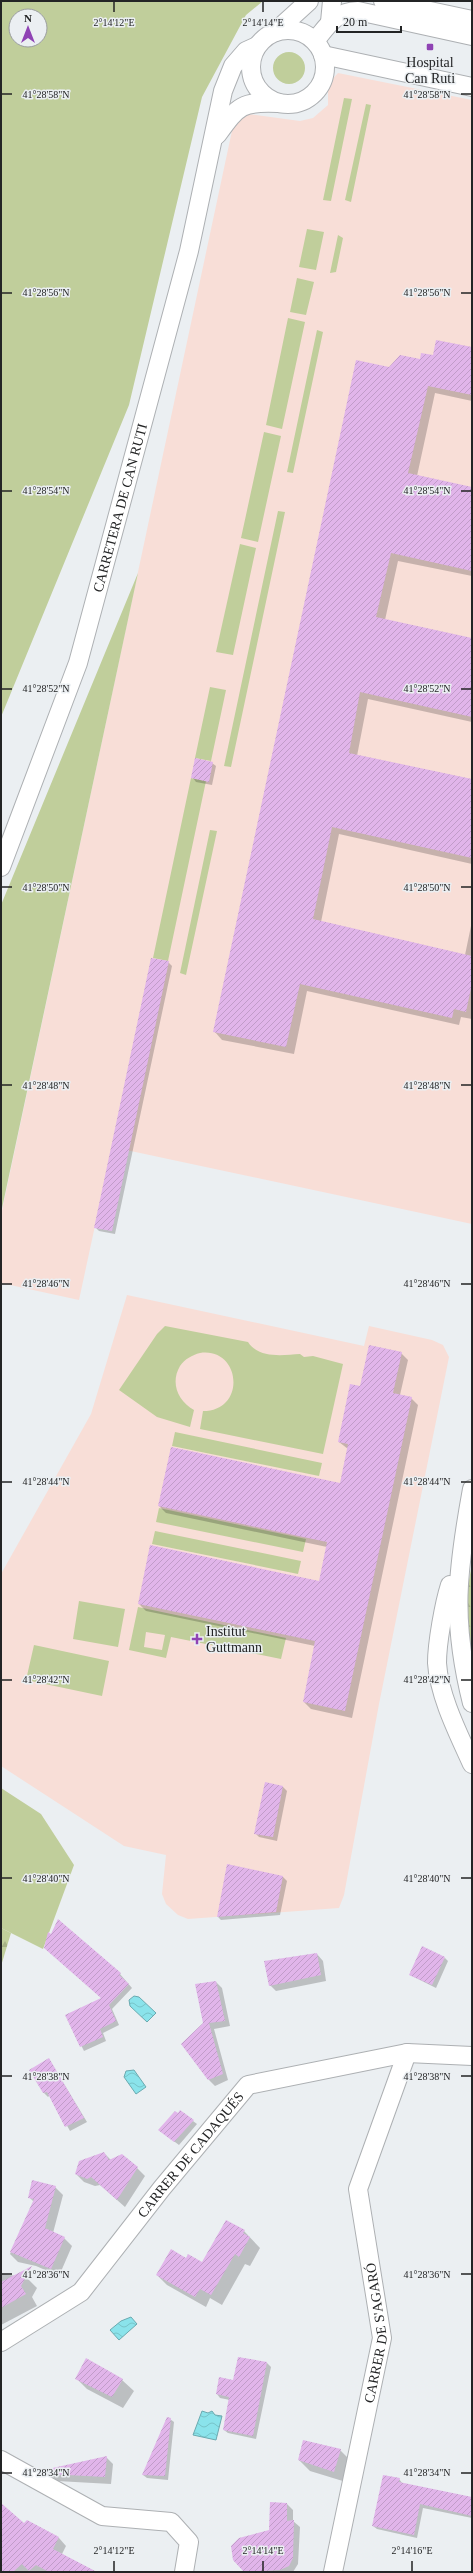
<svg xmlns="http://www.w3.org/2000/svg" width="473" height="2573" font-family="'Times New Roman',serif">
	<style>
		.medical { fill: #f8ded7 }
		.green { fill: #c0ce9b; fill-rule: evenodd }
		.forest { fill: url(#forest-firs) }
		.water { fill: url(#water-waves); stroke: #6baab0 }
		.shadow { fill: #0003 }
		.building { fill: url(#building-hatch) }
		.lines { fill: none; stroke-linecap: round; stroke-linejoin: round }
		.street-casing { stroke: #adb0b3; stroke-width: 20 }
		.street { stroke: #fff; stroke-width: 18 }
		.ticks { fill: none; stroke: #232425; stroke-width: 1.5 }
		.poi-dot { fill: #8f43b4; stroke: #ebeff2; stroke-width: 1.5 }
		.labels { text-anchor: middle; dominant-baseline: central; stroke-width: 3; stroke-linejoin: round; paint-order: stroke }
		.poi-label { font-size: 14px; fill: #232425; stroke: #ebeff2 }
		.street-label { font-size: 14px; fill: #232425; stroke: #ebeff2 }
		.ticks-label { font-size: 10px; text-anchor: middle; fill: #232425; stroke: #ebeff2; stroke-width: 3; stroke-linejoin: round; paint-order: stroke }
	</style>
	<defs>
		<pattern id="forest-firs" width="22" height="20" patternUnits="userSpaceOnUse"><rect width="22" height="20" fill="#c0ce9b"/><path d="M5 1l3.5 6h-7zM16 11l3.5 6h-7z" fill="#a5b185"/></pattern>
		<pattern id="water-waves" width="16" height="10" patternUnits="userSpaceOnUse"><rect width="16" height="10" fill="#8ae3eb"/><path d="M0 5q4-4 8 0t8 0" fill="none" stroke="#77c3c9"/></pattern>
		<pattern id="building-hatch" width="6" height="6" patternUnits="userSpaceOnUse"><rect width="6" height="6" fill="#e1b5ea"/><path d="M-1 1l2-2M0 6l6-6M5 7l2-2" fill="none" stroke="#c19cc9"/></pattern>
	</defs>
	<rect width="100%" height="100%" fill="#ebeff2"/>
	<path class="medical" d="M 338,73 L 472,100 L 472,1224 L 112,1147 L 79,1300 L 1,1283 L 1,1215 L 233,126 L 240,119 L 248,114 L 300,121 L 313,118 L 328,105 L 328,84 Z
		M 127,1295 L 364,1346 L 369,1326 L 432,1340 L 443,1345 L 449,1357 L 379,1704 L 344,1895 L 339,1908 L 188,1919 L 178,1915 L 166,1904 L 162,1894 L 166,1855 L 124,1846 L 1,1766 L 1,1574 L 91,1414 Z"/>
	<path class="green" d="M 1,1 L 263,1 L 246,15 L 202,97 L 129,405 L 1,717 ZM 16,16 L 40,16 L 40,40 L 16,40 Z
		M273 68a16 16 0 1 1 32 0a16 16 0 1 1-32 0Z
		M 344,98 L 352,99 L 331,201 L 323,200 Z
		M 366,104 L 371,105 L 351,202 L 345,200 Z
		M 307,229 L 324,232 L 316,270 L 299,267 Z
		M 338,235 L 343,238 L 336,272 L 330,273 Z
		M 297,278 L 314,282 L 306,315 L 290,312 Z
		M 288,318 L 305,322 L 282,429 L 266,425 Z
		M 317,330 L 323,332 L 293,473 L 287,472 Z
		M 264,432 L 281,436 L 258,542 L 241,538 Z
		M 278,511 L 285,512 L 231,767 L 224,766 Z
		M 240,544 L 256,548 L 233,655 L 216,652 Z
		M 138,573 L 1,1213 L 1,905 Z
		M 210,687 L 226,690 L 211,761 L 195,758 Z
		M 191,778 L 206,781 L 168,961 L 153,958 Z
		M 210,830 L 217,831 L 186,975 L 180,973 Z
		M 165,1326 L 248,1342 C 259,1359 283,1355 300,1354 L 304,1357 L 313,1356 L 343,1364 L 323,1454 L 200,1429 L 203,1411 C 247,1411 241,1347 200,1353 C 192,1355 185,1359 180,1366 C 170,1383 178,1401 194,1410 L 190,1427 L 157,1417 L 119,1390 L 157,1334 Z
		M 175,1432 L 322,1463 L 319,1476 L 172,1446 Z
		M 159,1508 L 306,1539 L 303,1552 L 156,1522 Z
		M 155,1531 L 301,1561 L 298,1574 L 152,1544 Z
		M 79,1601 L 125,1609 L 118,1647 L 73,1639 Z
		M 138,1607 L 286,1638 L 281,1659 L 171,1637 L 166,1658 L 129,1650 ZM 146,1632 L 165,1635 L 162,1650 L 144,1647 Z
		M 34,1645 L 109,1661 L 102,1696 L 26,1680 Z
		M 1,1788 L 41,1814 L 74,1865 L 43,1949 L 1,1928 Z"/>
	<path class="forest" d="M 472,1563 L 472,1671 L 465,1604 Z
		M 1,1928 L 11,1933 L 1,1966 Z"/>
	<path class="water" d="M 134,1996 L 139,1997 L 156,2013 L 147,2022 L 130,2006 L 129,2000 Z
		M 134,2070 L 146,2087 L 136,2094 L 124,2077 L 126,2071 Z
		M 131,2317 L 137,2324 L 119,2340 L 110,2330 L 121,2321 Z
		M 202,2411 L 208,2413 L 212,2411 L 215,2415 L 222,2416 L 216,2440 L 193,2435 Z"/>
	<path class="shadow" d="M 472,348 L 472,401 L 435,393 L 417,476 L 472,488 L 472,576 L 398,561 L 385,620 L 472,639 L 472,722 L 368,699 L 357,756 L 472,780 L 472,864 L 339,834 L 321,922 L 465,955 L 472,921 L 472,1019 L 461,1017 L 459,1025 L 307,991 L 294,1054 L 222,1040 L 215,1032 L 389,368 Z
		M 212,763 L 216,766 L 212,785 L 196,782 L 193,778 Z
		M 168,962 L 172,966 L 115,1234 L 99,1231 L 95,1227 Z
		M 401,1353 L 408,1360 L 400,1395 L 411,1398 L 418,1405 L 352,1718 L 311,1709 L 304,1702 L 315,1646 L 146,1611 L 139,1604 L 320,1582 L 327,1547 L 166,1513 L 159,1506 L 341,1485 L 348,1449 L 339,1442 L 361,1387 Z
		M 265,1784 L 283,1787 L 287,1791 L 277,1841 L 259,1837 L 255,1833 Z
		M 228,1866 L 283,1877 L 287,1881 L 280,1915 L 221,1920 L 218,1917 Z
		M 51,1935 L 120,1974 L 132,1988 L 112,2009 L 119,2025 L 103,2033 L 106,2041 L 84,2051 L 66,2015 L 102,1999 Z
		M 317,1954 L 323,1961 L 326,1981 L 276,1991 L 270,1985 Z
		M 445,1958 L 448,1961 L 436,1988 L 410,1975 Z
		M 216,1982 L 222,1988 L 230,2026 L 214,2029 L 228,2080 L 215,2086 L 209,2080 L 204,2024 Z
		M 49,2059 L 87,2122 L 70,2131 L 50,2095 L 48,2097 L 44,2093 L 31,2070 Z
		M 193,2121 L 197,2124 L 179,2145 L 163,2133 Z
		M 104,2153 L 111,2160 L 137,2168 L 145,2176 L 125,2207 L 100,2185 L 95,2186 L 84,2182 L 76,2174 Z
		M 55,2187 L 63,2195 L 53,2233 L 64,2238 L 72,2246 L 59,2276 L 36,2266 L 18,2262 L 10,2254 L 34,2202 L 29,2197 Z
		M 226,2221 L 244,2231 L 260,2248 L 250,2266 L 245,2264 L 222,2305 L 210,2298 L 206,2307 L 167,2285 L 157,2275 L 186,2259 L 203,2263 Z
		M 1,2274 L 26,2277 L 37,2288 L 32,2297 L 37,2306 L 1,2325 Z
		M 239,2358 L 267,2363 L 271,2367 L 256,2439 L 228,2433 L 224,2430 L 230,2400 L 220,2398 L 217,2394 L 234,2381 Z
		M 76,2378 L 122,2380 L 134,2391 L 123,2408 L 87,2389 Z
		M 170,2419 L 174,2422 L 168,2480 L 147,2478 L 143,2475 Z
		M 340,2450 L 351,2461 L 346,2482 L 310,2471 L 299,2460 Z
		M 106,2457 L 113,2464 L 111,2484 L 57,2481 L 50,2474 Z
		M 399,2479 L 403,2484 L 472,2498 L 472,2518 L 423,2508 L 417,2538 L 377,2529 L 373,2526 Z
		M 287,2504 L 293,2510 L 293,2521 L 300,2527 L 298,2564 L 293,2572 L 245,2572 L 234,2560 L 270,2531 Z
		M 1,2505 L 24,2525 L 59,2538 L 66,2546 L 62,2554 L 93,2572 L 1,2572 Z"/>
	<path class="building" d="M 436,340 L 472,347 L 472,395 L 428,386 L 408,473 L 472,487 L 472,571 L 391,553 L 376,617 L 472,638 L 472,717 L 360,692 L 349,753 L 472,779 L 472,858 L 332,827 L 313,919 L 472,956 L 472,983 L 466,1012 L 454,1009 L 452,1018 L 300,984 L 286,1047 L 213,1032 L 356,360 L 389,367 L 400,355 L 420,359 L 421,353 L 433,355 Z
		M 195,758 L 213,762 L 209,782 L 191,778 Z
		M 151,958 L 169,961 L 112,1231 L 94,1228 Z
		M 369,1345 L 402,1352 L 393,1393 L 412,1397 L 345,1711 L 303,1702 L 315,1641 L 138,1604 L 150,1545 L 319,1581 L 327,1542 L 158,1506 L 171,1447 L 340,1483 L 348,1444 L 338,1442 L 350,1384 L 360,1386 Z
		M 265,1782 L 283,1786 L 273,1837 L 254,1834 Z
		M 227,1864 L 283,1876 L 276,1912 L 217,1917 Z
		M 58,1919 L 121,1973 L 119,1975 L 129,1984 L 109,2005 L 116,2021 L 100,2029 L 103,2037 L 80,2047 L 65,2015 L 101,1998 L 44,1948 L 48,1932 L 51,1934 Z
		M 422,1946 L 445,1957 L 432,1985 L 409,1975 Z
		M 317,1953 L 321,1975 L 269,1986 L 264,1961 Z
		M 216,1981 L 225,2021 L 209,2023 L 223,2074 L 208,2080 L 181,2044 L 203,2023 L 195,1984 Z
		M 49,2058 L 84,2118 L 65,2127 L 47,2092 L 43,2093 L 29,2070 Z
		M 180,2110 L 194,2120 L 174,2142 L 158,2130 L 175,2111 L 178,2113 Z
		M 104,2152 L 109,2160 L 122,2154 L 138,2167 L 117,2200 L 91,2177 L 87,2179 L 75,2174 L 79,2161 Z
		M 32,2180 L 56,2186 L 45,2228 L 65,2237 L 51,2269 L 10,2252 L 34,2199 L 28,2198 Z
		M 226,2220 L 245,2230 L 243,2233 L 250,2237 L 239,2257 L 235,2254 L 211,2295 L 200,2289 L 195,2297 L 156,2275 L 171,2249 L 186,2258 L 188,2254 L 202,2262 Z
		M 32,2266 L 21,2286 L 26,2294 L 1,2308 L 1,2282 Z
		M 238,2357 L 267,2362 L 253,2436 L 223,2430 L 229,2397 L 216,2394 L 219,2377 L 233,2380 Z
		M 86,2358 L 123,2379 L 112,2397 L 75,2379 Z
		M 167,2417 L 171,2418 L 165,2476 L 142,2475 Z
		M 303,2440 L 341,2449 L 334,2472 L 298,2460 Z
		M 107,2456 L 105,2477 L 49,2474 L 48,2469 Z
		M 383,2475 L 400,2478 L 399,2482 L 472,2497 L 472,2516 L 420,2504 L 414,2535 L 372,2526 Z
		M 270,2502 L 287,2503 L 287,2521 L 294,2520 L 293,2558 L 289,2566 L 280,2570 L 244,2572 L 233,2560 L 231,2546 L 239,2538 L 269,2530 Z
		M 1,2503 L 24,2523 L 27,2520 L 59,2537 L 53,2549 L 97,2572 L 49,2572 L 36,2565 L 29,2571 L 22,2564 L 13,2572 L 1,2572 Z"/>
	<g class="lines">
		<defs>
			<g id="street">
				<path d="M 383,1 L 472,20"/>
				<path d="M 330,22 L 332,1"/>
				<circle cx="288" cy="67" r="37"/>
				<path d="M 275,32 L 309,1"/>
				<path d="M 315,41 C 329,24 335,12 358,11 L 472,36"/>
				<path d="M 323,55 L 472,87"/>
				<path d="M 217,135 C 238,106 241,101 279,103"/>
				<path id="s1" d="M 1,867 L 78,663 L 189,251 L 223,91 L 233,66 L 246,51 L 257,46"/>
				<path d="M 472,1489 C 457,1571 451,1620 472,1703"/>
				<path d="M 450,1585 C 444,1604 437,1643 437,1663 C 439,1696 459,1735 472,1764"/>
				<path id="s2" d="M 1,2342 L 81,2292 L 162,2188 L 248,2085 L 407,2053 L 472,2056"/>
				<path d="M 1,2460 L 102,2516 L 171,2522 L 189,2542 L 184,2572"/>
				<path id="s3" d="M 333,2572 L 382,2338 L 358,2189 L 407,2053"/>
			</g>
		</defs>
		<use href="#street" class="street-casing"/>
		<use href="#street" class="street"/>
	</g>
	<path class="ticks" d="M 114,2 L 114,12M 263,2 L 263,12M 2,94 L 12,94M 461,94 L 471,94M 2,293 L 12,293M 461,293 L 471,293M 2,491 L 12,491M 461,491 L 471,491M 2,689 L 12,689M 461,689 L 471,689M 2,887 L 12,887M 461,887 L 471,887M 2,1085 L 12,1085M 461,1085 L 471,1085M 2,1284 L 12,1284M 461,1284 L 471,1284M 2,1482 L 12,1482M 461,1482 L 471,1482M 2,1680 L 12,1680M 461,1680 L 471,1680M 2,1878 L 12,1878M 461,1878 L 471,1878M 2,2076 L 12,2076M 461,2076 L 471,2076M 2,2274 L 12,2274M 461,2274 L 471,2274M 2,2473 L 12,2473M 461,2473 L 471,2473M 114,2561 L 114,2571M 263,2561 L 263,2571M 412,2561 L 412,2571"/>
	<g class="poi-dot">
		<rect x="426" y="43" width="8" height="8" rx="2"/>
		<path d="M195 1633h4v4h4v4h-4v4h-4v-4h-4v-4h4z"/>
	</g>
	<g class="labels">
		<g class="poi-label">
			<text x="430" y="62">Hospital<tspan x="430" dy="16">Can Ruti</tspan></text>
			<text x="206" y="1631" text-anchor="start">Institut<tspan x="206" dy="16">Guttmann</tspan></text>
		</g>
		<g class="street-label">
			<text stroke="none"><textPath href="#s1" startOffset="379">CARRETERA DE CAN RUTI</textPath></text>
			<text stroke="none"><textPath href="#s2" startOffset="270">CARRER DE CADAQUÉS</textPath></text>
			<text stroke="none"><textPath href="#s3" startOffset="244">CARRER DE S'AGARÓ</textPath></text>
		</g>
	</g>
	<g class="ticks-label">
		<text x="114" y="26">2°14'12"E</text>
		<text x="263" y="26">2°14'14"E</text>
		<text x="46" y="98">41°28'58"N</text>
		<text x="427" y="98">41°28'58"N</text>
		<text x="46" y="296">41°28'56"N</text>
		<text x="427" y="296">41°28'56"N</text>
		<text x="46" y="494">41°28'54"N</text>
		<text x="427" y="494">41°28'54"N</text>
		<text x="46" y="692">41°28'52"N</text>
		<text x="427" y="692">41°28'52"N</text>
		<text x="46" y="891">41°28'50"N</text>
		<text x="427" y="891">41°28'50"N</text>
		<text x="46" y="1089">41°28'48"N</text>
		<text x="427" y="1089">41°28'48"N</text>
		<text x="46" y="1287">41°28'46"N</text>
		<text x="427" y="1287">41°28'46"N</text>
		<text x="46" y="1485">41°28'44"N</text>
		<text x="427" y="1485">41°28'44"N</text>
		<text x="46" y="1683">41°28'42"N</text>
		<text x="427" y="1683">41°28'42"N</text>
		<text x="46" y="1882">41°28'40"N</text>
		<text x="427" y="1882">41°28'40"N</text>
		<text x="46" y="2080">41°28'38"N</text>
		<text x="427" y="2080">41°28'38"N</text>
		<text x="46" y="2278">41°28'36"N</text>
		<text x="427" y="2278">41°28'36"N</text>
		<text x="46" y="2476">41°28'34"N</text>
		<text x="427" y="2476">41°28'34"N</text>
		<text x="114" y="2554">2°14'12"E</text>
		<text x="263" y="2554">2°14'14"E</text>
		<text x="412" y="2554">2°14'16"E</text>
	</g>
	<rect width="473" height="2573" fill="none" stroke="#232425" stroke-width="4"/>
	<g transform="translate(28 28)"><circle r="19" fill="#ebeff2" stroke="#9b9ea0"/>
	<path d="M0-3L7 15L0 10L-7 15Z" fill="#8f43b4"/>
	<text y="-6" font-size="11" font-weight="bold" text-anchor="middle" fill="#232425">N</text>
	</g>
	<path d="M337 26v6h64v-6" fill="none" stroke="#232425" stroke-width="2"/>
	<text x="343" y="26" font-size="12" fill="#232425" stroke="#ebeff2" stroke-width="3" paint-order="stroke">20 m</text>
</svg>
